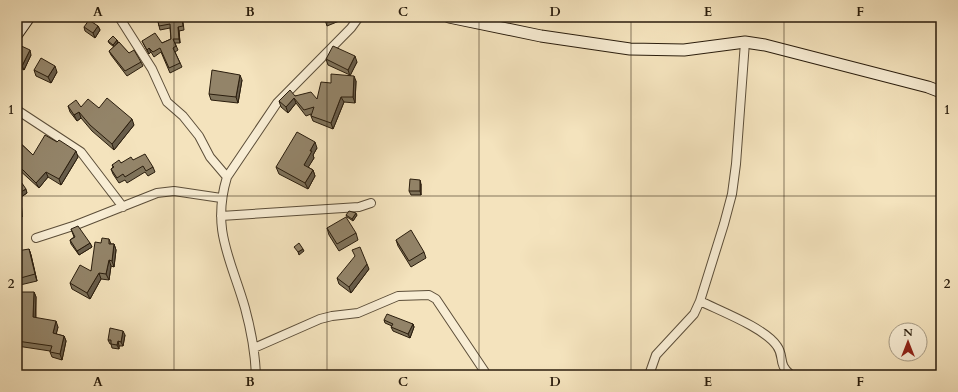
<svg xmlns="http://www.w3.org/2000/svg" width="958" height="392" font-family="Cardo,serif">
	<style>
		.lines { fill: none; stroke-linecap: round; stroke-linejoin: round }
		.street-casing { stroke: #5c4e39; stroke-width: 10 }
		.secondary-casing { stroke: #2a1d0d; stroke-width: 13 }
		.street { stroke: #f8edd4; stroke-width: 8 }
		.secondary { stroke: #f8edd4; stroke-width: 11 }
		.wall { fill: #7e725a; stroke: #2a1d0d }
		.shaded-wall { fill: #675c4a; stroke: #2a1d0d }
		.building { fill: #938469; stroke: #2a1d0d }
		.grid { fill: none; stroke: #2a1d0d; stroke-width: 1; stroke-opacity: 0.55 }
		.neatline { fill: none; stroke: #2a1d0d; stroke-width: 1.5 }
		.grid-label { font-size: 13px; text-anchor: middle; font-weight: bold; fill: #2a1d0d }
	</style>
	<rect width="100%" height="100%" fill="#f4e3bd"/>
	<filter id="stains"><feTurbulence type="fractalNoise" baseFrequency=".005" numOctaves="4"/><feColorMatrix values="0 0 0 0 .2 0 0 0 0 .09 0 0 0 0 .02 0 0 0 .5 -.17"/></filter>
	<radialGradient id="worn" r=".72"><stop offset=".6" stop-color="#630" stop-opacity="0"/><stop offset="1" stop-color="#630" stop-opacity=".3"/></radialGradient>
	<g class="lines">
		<defs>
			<path id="street" d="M 119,17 L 152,69 L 167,102 L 183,116 L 199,136 L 210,157 L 227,177
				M 17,110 L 81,152 L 123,207
				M 221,216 L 359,207 L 371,203
				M 36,238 L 76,225 L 157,193 L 174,191 L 221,198
				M 700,301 C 720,311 765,328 777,346 C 785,357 777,364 791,375
				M 254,348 L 320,319 L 332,316 L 358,313 L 398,296 L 429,295 L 436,299 L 487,375
				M 256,375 C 255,352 251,330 245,308 C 231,259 211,230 227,177 L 277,103 L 351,28 L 359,17
				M 649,375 L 656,355 L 694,314 L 700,301 L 724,224 L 732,194 L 736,164 L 745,42"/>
			<path id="secondary" d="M 449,17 L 541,36 L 630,49 L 684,50 L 745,42 L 765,45 L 928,87 L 941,92
				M 17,34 L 29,17"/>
		</defs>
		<use href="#street" class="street-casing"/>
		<use href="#secondary" class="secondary-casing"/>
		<use href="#street" class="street"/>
		<use href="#secondary" class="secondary"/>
	</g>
	<path class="wall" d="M 157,17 L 176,17 L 176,19 L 183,22 L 184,30 L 179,31 L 180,43 L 175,43 L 178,50 L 175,52 L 182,67 L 170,73 L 161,52 L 154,57 L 151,52 L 149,54 L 144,45 L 142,41 L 162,43 L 171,39 L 170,28 L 160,30 L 159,26 Z
		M 234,17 L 250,17 L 249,20 L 234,18 Z
		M 324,17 L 349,17 L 327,26 Z
		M 98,26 L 100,30 L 95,38 L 85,31 L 84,27 Z
		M 117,40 L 118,42 L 129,53 L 141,62 L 143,66 L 127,76 L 111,55 L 109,51 L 114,47 L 109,43 L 108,41 Z
		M 17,44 L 31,55 L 24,70 L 17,66 Z
		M 326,59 L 357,62 L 350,75 L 356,81 L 355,103 L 344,102 L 333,129 L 313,121 L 311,116 L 311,114 L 306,116 L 296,103 L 288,113 L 281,107 L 279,101 L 295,96 L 317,99 L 331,83 L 350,75 L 328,65 Z
		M 34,70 L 57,72 L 51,83 L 36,76 Z
		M 242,80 L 238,103 L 211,100 L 209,94 Z
		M 68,106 L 99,108 L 134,125 L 114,150 L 92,131 L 81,118 L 77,121 L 70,112 Z
		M 17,140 L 33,155 L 78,157 L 61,185 L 48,177 L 39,188 L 17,168 Z
		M 317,148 L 313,155 L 314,158 L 308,167 L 313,170 L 315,176 L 308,189 L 279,174 L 276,167 Z
		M 133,160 L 153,167 L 155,172 L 148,176 L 145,172 L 127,183 L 125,180 L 119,183 L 113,174 L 111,169 L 113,167 L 112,165 Z
		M 17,176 L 27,193 L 21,197 L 22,217 L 17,217 Z
		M 421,184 L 421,195 L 411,195 L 409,191 Z
		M 346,215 L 357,215 L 353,221 L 347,217 Z
		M 327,228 L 356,233 L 358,240 L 339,251 L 329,235 Z
		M 71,229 L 90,243 L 92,247 L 79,255 L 71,244 L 70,240 L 74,237 Z
		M 109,239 L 111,244 L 114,244 L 116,250 L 114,267 L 111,266 L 109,280 L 101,279 L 90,299 L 72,289 L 70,283 L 91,271 L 101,243 Z
		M 396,240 L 424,252 L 426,258 L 411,267 L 398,246 Z
		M 29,249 L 31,255 L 37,281 L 20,285 L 17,277 Z
		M 369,269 L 351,293 L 339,284 L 337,278 Z
		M 34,292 L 36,297 L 36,318 L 58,327 L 56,334 L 64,336 L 66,341 L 62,360 L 52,357 L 50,352 L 50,351 L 17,346 L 17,313 Z
		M 384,320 L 413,324 L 414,327 L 410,338 L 393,331 L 391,327 L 392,326 L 385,323 Z
		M 125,335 L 123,346 L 119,346 L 119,349 L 112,348 L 111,344 L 110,344 L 108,340 Z"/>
	<path class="shaded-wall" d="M 98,26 L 100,30 L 95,38 L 93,33 Z
		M 178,27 L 179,31 L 180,43 L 179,39 Z
		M 117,40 L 118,42 L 114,47 L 113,45 Z
		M 149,48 L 151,52 L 149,54 L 147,50 Z
		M 30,50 L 31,55 L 24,70 L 22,66 Z
		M 355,56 L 357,62 L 350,76 L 348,70 Z
		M 55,66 L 57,72 L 51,83 L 48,77 Z
		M 240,75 L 242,80 L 238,103 L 236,97 Z
		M 354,76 L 356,81 L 355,103 L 353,97 Z
		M 341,97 L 344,102 L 333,129 L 331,123 Z
		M 294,98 L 296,103 L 288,113 L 286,107 Z
		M 79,112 L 81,118 L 77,121 L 74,115 Z
		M 132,119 L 134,125 L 114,150 L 112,144 Z
		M 315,142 L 317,148 L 313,155 L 314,158 L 306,171 L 304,165 L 310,151 Z
		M 76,151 L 78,157 L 61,185 L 59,179 Z
		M 313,170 L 315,176 L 308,189 L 305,183 Z
		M 46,172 L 48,177 L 39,188 L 36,183 Z
		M 420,180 L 421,184 L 421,195 L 420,191 Z
		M 26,189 L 27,193 L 21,197 L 22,217 L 20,213 L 19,193 Z
		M 356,213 L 357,215 L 353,221 L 352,219 Z
		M 90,243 L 92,247 L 79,255 L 77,251 Z
		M 114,244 L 116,250 L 114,267 L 112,261 Z
		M 29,249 L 31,255 L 37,281 L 35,274 Z
		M 303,249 L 304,251 L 299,255 L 298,252 Z
		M 109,260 L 111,266 L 109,280 L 106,274 Z
		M 367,264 L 369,269 L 351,293 L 349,287 Z
		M 99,273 L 101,279 L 90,299 L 87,293 Z
		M 34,292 L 36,297 L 35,323 L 33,317 Z
		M 56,321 L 58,327 L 55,339 L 53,333 Z
		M 413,324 L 414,327 L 410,338 L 408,334 Z
		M 123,331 L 125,335 L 123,346 L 121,342 Z
		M 64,336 L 66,341 L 62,360 L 60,354 Z
		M 118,341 L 119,346 L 119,349 L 117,345 Z"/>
	<path class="building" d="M 157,17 L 175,17 L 175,19 L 182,18 L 183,26 L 178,27 L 179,39 L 173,39 L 176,46 L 173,48 L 180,63 L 169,68 L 160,48 L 153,52 L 149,48 L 147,50 L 142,41 L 155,33 L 162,43 L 171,39 L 170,24 L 159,26 Z
		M 324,17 L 331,17 L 325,20 Z
		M 89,20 L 98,26 L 93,33 L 84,27 Z
		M 113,36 L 117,40 L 113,45 L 108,41 Z
		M 119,42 L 129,53 L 134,50 L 141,62 L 125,71 L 109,51 Z
		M 17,44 L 30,50 L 22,66 L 17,63 Z
		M 333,46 L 355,56 L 348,70 L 326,59 Z
		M 41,58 L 55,66 L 48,77 L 34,70 Z
		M 212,70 L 240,75 L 236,97 L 209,94 Z
		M 331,74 L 354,76 L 353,97 L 341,97 L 331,123 L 311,116 L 314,107 L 304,110 L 294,98 L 286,107 L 279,101 L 290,90 L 295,96 L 311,92 L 317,99 L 321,82 L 331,83 Z
		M 107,98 L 132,119 L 112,144 L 90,125 L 79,112 L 74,115 L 68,106 L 76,100 L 81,107 L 88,99 L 99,108 Z
		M 297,132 L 315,142 L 310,151 L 312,151 L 304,165 L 313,170 L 305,183 L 276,167 Z
		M 45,135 L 57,142 L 59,140 L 76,151 L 59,179 L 46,172 L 36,183 L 17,164 L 17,140 L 33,155 Z
		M 145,154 L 153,167 L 146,171 L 143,166 L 125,177 L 123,174 L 117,178 L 111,169 L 114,167 L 112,165 L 119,160 L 121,163 L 131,157 L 133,160 Z
		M 17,176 L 26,189 L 19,193 L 20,213 L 17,213 Z
		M 410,179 L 420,180 L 420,191 L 409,191 Z
		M 349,211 L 356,213 L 352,219 L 346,215 Z
		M 346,217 L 356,233 L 337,244 L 327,228 Z
		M 78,226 L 90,243 L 77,251 L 70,240 L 75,237 L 71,229 Z
		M 411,230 L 424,252 L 409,261 L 396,240 Z
		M 102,238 L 109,239 L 109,244 L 114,244 L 112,261 L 109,260 L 106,274 L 99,273 L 87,293 L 70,283 L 80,265 L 91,271 L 95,242 L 101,243 Z
		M 299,243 L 303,249 L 298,252 L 294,247 Z
		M 360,247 L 367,264 L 349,287 L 337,278 L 355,256 L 352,250 Z
		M 29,249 L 35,274 L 17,279 L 17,251 Z
		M 19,292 L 34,292 L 33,317 L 56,321 L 53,333 L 64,336 L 60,354 L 50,352 L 52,346 L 17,341 L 17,313 Z
		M 387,314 L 413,324 L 408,334 L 391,327 L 393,324 L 384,320 Z
		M 110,328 L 123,331 L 121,342 L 118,341 L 117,345 L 111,344 L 111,340 L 108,340 Z"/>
	<path class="grid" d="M 174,17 L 174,375M 327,17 L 327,375M 479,17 L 479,375M 631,17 L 631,375M 784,17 L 784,375M 17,196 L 941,196"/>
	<rect width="958" height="392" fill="none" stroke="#f4e3bd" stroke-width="44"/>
	<g transform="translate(908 342)"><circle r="19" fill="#f8edd4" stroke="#a69a84"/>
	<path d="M0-3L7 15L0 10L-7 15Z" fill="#8f2418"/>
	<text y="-6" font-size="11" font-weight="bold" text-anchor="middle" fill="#2a1d0d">N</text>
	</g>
	<rect x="22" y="22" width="914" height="348" class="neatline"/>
	<g class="grid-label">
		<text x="98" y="16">A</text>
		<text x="250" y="16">B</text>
		<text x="403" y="16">C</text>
		<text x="555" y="16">D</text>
		<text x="708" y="16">E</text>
		<text x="860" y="16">F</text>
		<text x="11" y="114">1</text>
		<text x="947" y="114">1</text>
		<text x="11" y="288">2</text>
		<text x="947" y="288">2</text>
		<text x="98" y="386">A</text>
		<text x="250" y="386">B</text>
		<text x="403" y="386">C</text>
		<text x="555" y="386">D</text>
		<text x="708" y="386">E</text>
		<text x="860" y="386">F</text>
	</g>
	<rect width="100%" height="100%" filter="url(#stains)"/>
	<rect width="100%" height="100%" fill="url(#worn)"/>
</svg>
